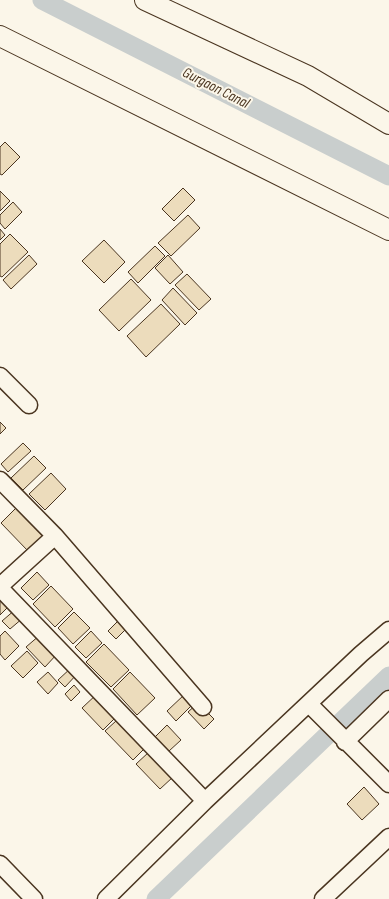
<svg xmlns="http://www.w3.org/2000/svg" width="389" height="899" font-family="'Sofia Sans Condensed',sans-serif">
	<style>
		.lines { fill: none; stroke-linecap: round; stroke-linejoin: round }
		.canal { stroke: #c9cecd; stroke-width: 19 }
		.building { fill: #ecdcbc; stroke: #4a3520 }
		.minor-casing { stroke: #4a3520; stroke-width: 19 }
		.tertiary-casing { stroke: #4a3520; stroke-width: 22 }
		.minor { stroke: #fbf6e9; stroke-width: 16 }
		.tertiary { stroke: #fbf6e9; stroke-width: 20 }
		.labels { text-anchor: middle; dominant-baseline: central; stroke-width: 4; stroke-linejoin: round; paint-order: stroke }
		.water-label { font-size: 15px; font-style: italic; fill: #4a3520; stroke: #fbf6e9 }
	</style>
	<rect width="100%" height="100%" fill="#fbf6e9"/>
	<g class="lines">
		<path class="canal" d="M 42,0 L 389,176
			M 156,899 L 389,676"/>
	</g>
	<path class="building" d="M 5,142 L 20,157 L 2,175 L 0,174 L 0,147 Z
		M 183,188 L 195,200 L 174,221 L 162,209 Z
		M 0,191 L 10,201 L 0,211 Z
		M 13,202 L 22,212 L 5,229 L 0,223 L 0,215 Z
		M 188,215 L 200,228 L 171,256 L 158,243 Z
		M 0,229 L 5,235 L 0,240 Z
		M 10,234 L 28,252 L 2,277 L 0,276 L 0,244 Z
		M 104,240 L 125,262 L 104,283 L 82,261 Z
		M 155,246 L 165,256 L 138,283 L 128,272 Z
		M 29,255 L 37,264 L 11,289 L 3,280 Z
		M 168,255 L 183,272 L 170,284 L 155,268 Z
		M 187,274 L 211,299 L 199,310 L 175,285 Z
		M 131,279 L 151,300 L 119,331 L 99,310 Z
		M 173,288 L 197,313 L 185,325 L 162,300 Z
		M 161,304 L 180,324 L 146,357 L 127,336 Z
		M 0,422 L 6,428 L 0,434 Z
		M 23,443 L 31,451 L 8,472 L 1,464 Z
		M 34,456 L 46,468 L 23,490 L 11,478 Z
		M 51,473 L 66,489 L 45,510 L 29,494 Z
		M 18,506 L 45,534 L 28,551 L 1,523 Z
		M 37,572 L 49,585 L 33,600 L 21,588 Z
		M 51,586 L 73,609 L 55,627 L 33,604 Z
		M 0,595 L 10,605 L 0,615 Z
		M 16,609 L 23,618 L 10,629 L 2,621 Z
		M 74,612 L 90,628 L 73,644 L 58,628 Z
		M 121,618 L 129,626 L 116,639 L 108,631 Z
		M 5,631 L 19,646 L 5,660 L 0,654 L 0,636 Z
		M 91,631 L 102,643 L 86,658 L 75,647 Z
		M 40,635 L 57,654 L 45,667 L 26,647 Z
		M 104,644 L 129,670 L 111,687 L 86,662 Z
		M 27,651 L 38,663 L 23,678 L 11,666 Z
		M 72,667 L 78,673 L 65,687 L 58,680 Z
		M 48,672 L 58,683 L 48,694 L 37,682 Z
		M 130,672 L 155,698 L 137,715 L 113,689 Z
		M 74,685 L 80,692 L 71,701 L 65,694 Z
		M 98,693 L 119,714 L 103,730 L 82,708 Z
		M 185,694 L 194,703 L 176,721 L 167,711 Z
		M 198,703 L 214,719 L 204,729 L 188,712 Z
		M 116,721 L 144,749 L 133,760 L 105,731 Z
		M 167,725 L 181,740 L 169,751 L 155,737 Z
		M 149,752 L 173,777 L 160,789 L 136,764 Z
		M 364,787 L 379,804 L 362,820 L 347,804 Z"/>
	<g class="lines">
		<defs>
			<path id="minor" d="M 0,376 L 29,405
				M 0,480 L 55,536 L 203,707
				M 0,586 L 55,536
				M 0,588 L 205,801
				M 309,704 L 389,784
				M 345,742 L 389,699
				M 0,864 L 34,899
				M 106,899 L 205,801 L 361,654 L 389,630
				M 323,899 L 389,837"/>
			<path id="tertiary" d="M 145,0 L 308,76 L 389,124
				M 0,36 L 389,230"/>
		</defs>
		<use href="#minor" class="minor-casing"/>
		<use href="#tertiary" class="tertiary-casing"/>
		<use href="#minor" class="minor"/>
		<use href="#tertiary" class="tertiary"/>
	</g>
	<g class="labels">
		<g class="water-label">
			<text transform="translate(216 88) rotate(27)">Gurgaon Canal</text>
		</g>
	</g>
</svg>
